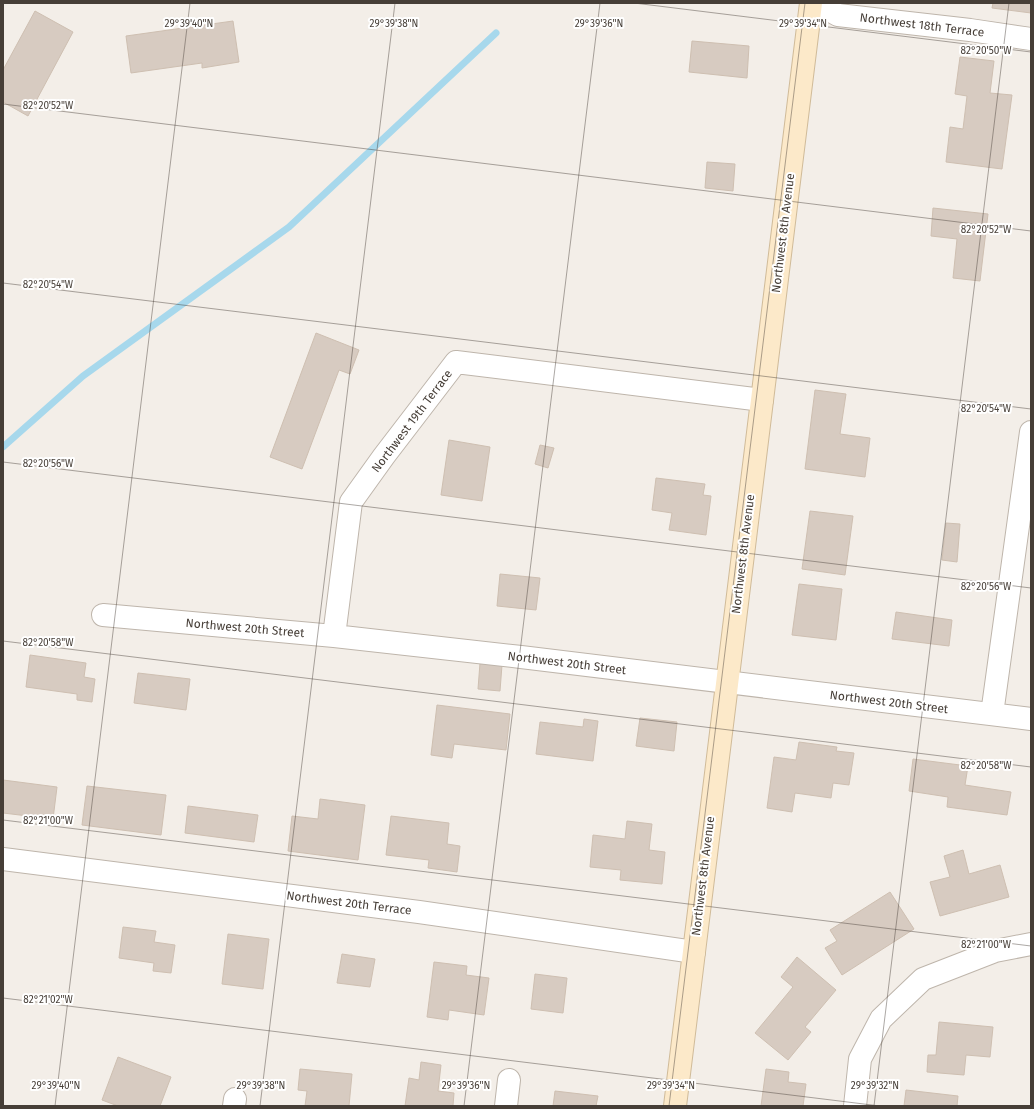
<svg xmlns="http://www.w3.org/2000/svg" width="1034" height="1109" font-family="'Fira Sans',sans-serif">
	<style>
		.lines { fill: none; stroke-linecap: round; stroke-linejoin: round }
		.stream { stroke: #a7d8ec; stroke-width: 7 }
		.building { fill: #d7cbc1; stroke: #cebfb1 }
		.street-casing { stroke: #beb5ab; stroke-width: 24 }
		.secondary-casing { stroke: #d0bb99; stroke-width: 24 }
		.street { stroke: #fff; stroke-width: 22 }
		.secondary { stroke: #fce9c9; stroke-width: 22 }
		.ticks { fill: none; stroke: #463e37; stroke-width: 1; stroke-opacity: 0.45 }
		.labels { text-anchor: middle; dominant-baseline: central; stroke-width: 4; stroke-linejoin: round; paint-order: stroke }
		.street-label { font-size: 12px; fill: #463e37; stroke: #fff }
		.ticks-label { font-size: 10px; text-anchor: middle; fill: #463e37; stroke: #fff; stroke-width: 4; stroke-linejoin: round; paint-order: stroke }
	</style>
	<rect width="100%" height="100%" fill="#f3eee8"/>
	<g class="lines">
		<path class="stream" d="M 3,447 L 83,376 L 289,227 L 496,33"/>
	</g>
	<path class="building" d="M 993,3 L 1031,3 L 1031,13 L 992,8 Z
		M 35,11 L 73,32 L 28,116 L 3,102 L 3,70 Z
		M 233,21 L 239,62 L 202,68 L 202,63 L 131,73 L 126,36 Z
		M 692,41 L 749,46 L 747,78 L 689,72 Z
		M 960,57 L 994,61 L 990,93 L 1012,95 L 1002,169 L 946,162 L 950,127 L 963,129 L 967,96 L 955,94 Z
		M 707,162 L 735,164 L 733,191 L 705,188 Z
		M 933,208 L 988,214 L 980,281 L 953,278 L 957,239 L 931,236 Z
		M 316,333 L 359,350 L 350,374 L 339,370 L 302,469 L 270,457 Z
		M 815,390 L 846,394 L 840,434 L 870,438 L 865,477 L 805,469 Z
		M 449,440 L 490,447 L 482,501 L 441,495 Z
		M 540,445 L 554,448 L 548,468 L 535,464 Z
		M 656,478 L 705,484 L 703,495 L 711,496 L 706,535 L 669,530 L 672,513 L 652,510 Z
		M 810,511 L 853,516 L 845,575 L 802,569 Z
		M 946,523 L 960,524 L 957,562 L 942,560 Z
		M 500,574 L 540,578 L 536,610 L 497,606 Z
		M 799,584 L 842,589 L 836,640 L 792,635 Z
		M 896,612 L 952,620 L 949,646 L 892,639 Z
		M 30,655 L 86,663 L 84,677 L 95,679 L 92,702 L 77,700 L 77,694 L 26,687 Z
		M 480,663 L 502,665 L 500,691 L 478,689 Z
		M 138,673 L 190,679 L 186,710 L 134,703 Z
		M 437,705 L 510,714 L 506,750 L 454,744 L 452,758 L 431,755 Z
		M 640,718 L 677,722 L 674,751 L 636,746 Z
		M 584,719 L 598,721 L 593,761 L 536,754 L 540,722 L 583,727 Z
		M 799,742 L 837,747 L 836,751 L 854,753 L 849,785 L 833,783 L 831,798 L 795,793 L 792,812 L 767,808 L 774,757 L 796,760 Z
		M 913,759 L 968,766 L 965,785 L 1011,792 L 1007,815 L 947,807 L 948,797 L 909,791 Z
		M 3,780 L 57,787 L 53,819 L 3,813 Z
		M 87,786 L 166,795 L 161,835 L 82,825 Z
		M 320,799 L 365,805 L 358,860 L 288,851 L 292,816 L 318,819 Z
		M 188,806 L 258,815 L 254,842 L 185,833 Z
		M 391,816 L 449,823 L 447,844 L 460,846 L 457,872 L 428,868 L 429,860 L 386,855 Z
		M 627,821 L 652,824 L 649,850 L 665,852 L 662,884 L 620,880 L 621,870 L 590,867 L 593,835 L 625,839 Z
		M 963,850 L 969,874 L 1000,865 L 1009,897 L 940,916 L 930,882 L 950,877 L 944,856 Z
		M 890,892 L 914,929 L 842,975 L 825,948 L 837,941 L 830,930 Z
		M 123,927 L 156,931 L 154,942 L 175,945 L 171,973 L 153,971 L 154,963 L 119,958 Z
		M 228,934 L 269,939 L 263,989 L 222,984 Z
		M 342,954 L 375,959 L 370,987 L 337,983 Z
		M 797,957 L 836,990 L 805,1027 L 811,1032 L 788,1060 L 755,1033 L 793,987 L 781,977 Z
		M 434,962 L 467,966 L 466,975 L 489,978 L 484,1015 L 449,1010 L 448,1020 L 427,1017 Z
		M 535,974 L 567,978 L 563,1013 L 531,1009 Z
		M 939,1022 L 993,1027 L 990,1057 L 966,1055 L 964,1075 L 927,1072 L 928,1055 L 936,1055 Z
		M 118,1057 L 171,1077 L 160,1106 L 118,1106 L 102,1100 Z
		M 421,1062 L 441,1065 L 438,1091 L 454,1093 L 453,1106 L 405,1106 L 409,1078 L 419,1080 Z
		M 300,1069 L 352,1074 L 349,1106 L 305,1106 L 307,1091 L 298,1090 Z
		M 766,1069 L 789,1072 L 788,1082 L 806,1084 L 803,1106 L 761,1106 Z
		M 906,1090 L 958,1096 L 957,1106 L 904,1106 Z
		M 555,1091 L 598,1096 L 596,1106 L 553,1106 Z"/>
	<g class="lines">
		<defs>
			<path id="street" d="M 816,3 L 838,15 L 970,30 L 1031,39
				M 103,615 L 334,636 L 521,657 L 1031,719
				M 334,636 L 351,502 L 384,456 L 456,362 L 762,400
				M 992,714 L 1031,432
				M 3,859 L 419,912 L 694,952
				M 234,1106 L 235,1099
				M 506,1106 L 509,1080
				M 855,1106 L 860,1059 L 881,1019 L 923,979 L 995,951 L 1031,944"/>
			<path id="secondary" d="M 675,1106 L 811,3"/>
		</defs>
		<use href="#street" class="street-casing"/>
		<use href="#secondary" class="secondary-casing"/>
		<use href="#street" class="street"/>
		<use href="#secondary" class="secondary"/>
	</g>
	<path class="ticks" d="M 634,3 L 1031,52M 3,104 L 1031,231M 3,283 L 1031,409M 3,462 L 1031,588M 3,641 L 1031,767M 3,820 L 1031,946M 3,998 L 880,1106M 55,1106 L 190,3M 260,1106 L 395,3M 464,1106 L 600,3M 669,1106 L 805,3M 874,1106 L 1009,3"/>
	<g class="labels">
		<g class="street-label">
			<text transform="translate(922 25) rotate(7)">Northwest 18th Terrace</text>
			<text transform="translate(783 233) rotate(-83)">Northwest 8th Avenue</text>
			<text transform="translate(412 421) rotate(-53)">Northwest 19th Terrace</text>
			<text transform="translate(743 554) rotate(-83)">Northwest 8th Avenue</text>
			<text transform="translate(245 628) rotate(5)">Northwest 20th Street</text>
			<text transform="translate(567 663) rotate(7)">Northwest 20th Street</text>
			<text transform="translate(889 702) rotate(7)">Northwest 20th Street</text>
			<text transform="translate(703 876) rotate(-83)">Northwest 8th Avenue</text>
			<text transform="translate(349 903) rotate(7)">Northwest 20th Terrace</text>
		</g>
	</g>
	<g class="ticks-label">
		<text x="189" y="27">29°39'40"N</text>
		<text x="394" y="27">29°39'38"N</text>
		<text x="599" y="27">29°39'36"N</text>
		<text x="803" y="27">29°39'34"N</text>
		<text x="986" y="54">82°20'50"W</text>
		<text x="48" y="109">82°20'52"W</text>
		<text x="986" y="233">82°20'52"W</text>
		<text x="48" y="288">82°20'54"W</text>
		<text x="986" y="412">82°20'54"W</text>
		<text x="48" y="467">82°20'56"W</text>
		<text x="986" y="590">82°20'56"W</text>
		<text x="48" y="646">82°20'58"W</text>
		<text x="986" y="769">82°20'58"W</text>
		<text x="48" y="824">82°21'00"W</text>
		<text x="986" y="948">82°21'00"W</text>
		<text x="48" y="1003">82°21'02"W</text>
		<text x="56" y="1089">29°39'40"N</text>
		<text x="261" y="1089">29°39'38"N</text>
		<text x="466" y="1089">29°39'36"N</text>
		<text x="671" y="1089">29°39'34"N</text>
		<text x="875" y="1089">29°39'32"N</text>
	</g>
	<rect width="1034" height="1109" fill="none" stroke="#463e37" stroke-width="8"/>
</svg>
